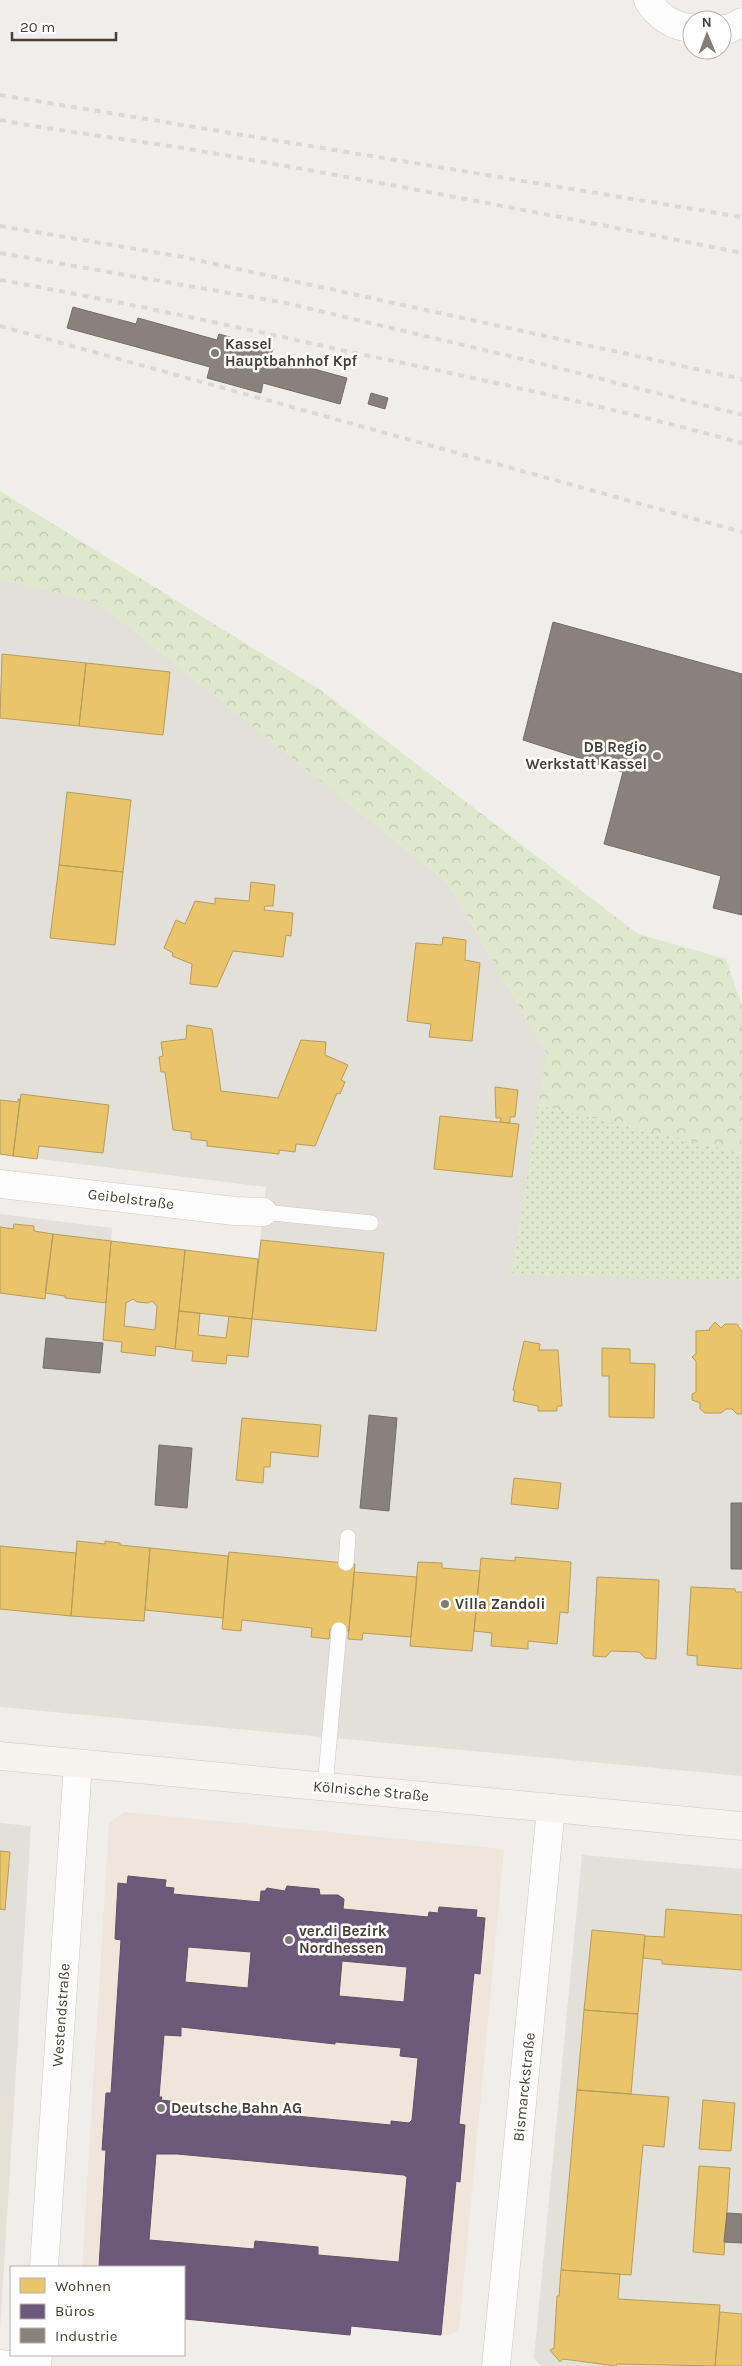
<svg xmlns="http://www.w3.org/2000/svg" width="742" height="2366" font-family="Karla,sans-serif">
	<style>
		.residential { fill: #e3dfd9 }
		.commercial { fill: #efe5db }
		.education { fill: #e6e0d6 }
		.forest { fill: url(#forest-crowns) }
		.garden { fill: url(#garden-dots) }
		.homes { fill: #e9c46a; stroke: #b89c5b; fill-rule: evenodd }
		.offices { fill: #6d597a; stroke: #615166; fill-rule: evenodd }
		.industry { fill: #8a817c; stroke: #756d67 }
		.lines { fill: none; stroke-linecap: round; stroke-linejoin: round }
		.service-casing { stroke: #cccac6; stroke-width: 16 }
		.minor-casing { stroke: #cccac6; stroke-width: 29 }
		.secondary-casing { stroke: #cecac2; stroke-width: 29 }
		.service { stroke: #fdfcfc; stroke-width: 15 }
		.minor { stroke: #fdfcfc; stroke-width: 28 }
		.secondary { stroke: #f6f4ef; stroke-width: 28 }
		.rail { stroke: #d9d9d8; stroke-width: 4; stroke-dasharray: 6 6; stroke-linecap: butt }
		.poi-dot { fill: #817c76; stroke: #fff; stroke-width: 2 }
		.labels { text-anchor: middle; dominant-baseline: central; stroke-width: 5; stroke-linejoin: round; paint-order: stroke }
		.poi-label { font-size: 15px; font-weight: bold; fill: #453f37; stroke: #fff; text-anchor: start }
		.street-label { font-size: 15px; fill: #453f37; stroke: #fff }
	</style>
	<defs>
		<pattern id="forest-crowns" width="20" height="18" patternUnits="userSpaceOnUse" patternTransform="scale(1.25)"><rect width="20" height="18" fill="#dfe8cc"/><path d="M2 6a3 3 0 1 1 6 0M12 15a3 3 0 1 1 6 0" fill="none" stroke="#c1c8b0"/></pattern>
		<pattern id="garden-dots" width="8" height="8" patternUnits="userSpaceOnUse" patternTransform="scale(1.25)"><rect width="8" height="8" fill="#dfe8cc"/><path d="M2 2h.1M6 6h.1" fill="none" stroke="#c1c8b0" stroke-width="1.8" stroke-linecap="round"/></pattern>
	</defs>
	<rect width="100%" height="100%" fill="#f0eeea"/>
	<path class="residential" d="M 0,579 L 99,603 L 447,882 L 547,1053 L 512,1274 L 742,1280 L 742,1776 L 0,1707 L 0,1214 L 112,1228 L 111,1241 L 258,1259 L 266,1187 L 0,1154 Z
		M 0,1823 L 31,1826 L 0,2329 Z
		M 582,1855 L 742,1869 L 742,2366 L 541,2366 L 534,2358 Z"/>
	<path class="commercial" d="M 124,1812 L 504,1849 L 459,2331 L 448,2335 L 351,2326 L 350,2335 L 185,2319 L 184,2267 L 82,2267 L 109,1823 Z"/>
	<path class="education" d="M 0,2095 L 14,2097 L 2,2292 L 0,2291 Z"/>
	<path class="forest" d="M 0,491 L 319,689 L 638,934 L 726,959 L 742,1006 L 742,1153 L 538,1105 L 547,1053 L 447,882 L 99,603 L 0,579 Z"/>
	<path class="garden" d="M 538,1105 L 742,1153 L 742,1280 L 512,1275 Z"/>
	<path class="homes" d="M 2,654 L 86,663 L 79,726 L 0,718 Z
		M 86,663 L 170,672 L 163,735 L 79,726 Z
		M 67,792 L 131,800 L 123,872 L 59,865 Z
		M 59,865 L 123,872 L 115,945 L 50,938 Z
		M 251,882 L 275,885 L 273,906 L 265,906 L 264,910 L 293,913 L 291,936 L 286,935 L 283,957 L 233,951 L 217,987 L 190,984 L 192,964 L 172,956 L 173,953 L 164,948 L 176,920 L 185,924 L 195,901 L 215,904 L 215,898 L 249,901 Z
		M 443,937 L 466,940 L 465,960 L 480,963 L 472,1041 L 429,1037 L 431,1024 L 407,1021 L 416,943 L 442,945 Z
		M 187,1025 L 212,1029 L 221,1091 L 278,1098 L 301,1040 L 326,1042 L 325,1055 L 348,1065 L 341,1080 L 345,1082 L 340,1094 L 337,1093 L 315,1146 L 296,1144 L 295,1152 L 279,1150 L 279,1154 L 207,1146 L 207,1141 L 191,1139 L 191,1132 L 173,1130 L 165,1072 L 161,1072 L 159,1057 L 163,1056 L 161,1042 L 186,1039 Z
		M 495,1087 L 518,1090 L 515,1117 L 510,1117 L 510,1123 L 500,1122 L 501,1118 L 496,1118 Z
		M 21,1094 L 109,1105 L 103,1153 L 39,1146 L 37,1159 L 13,1156 Z
		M 18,1099 L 20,1099 L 13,1156 L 0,1154 L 0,1100 L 18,1102 Z
		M 440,1116 L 519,1124 L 512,1177 L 434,1169 Z
		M 14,1224 L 34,1226 L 34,1231 L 53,1234 L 45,1299 L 0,1293 L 0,1227 L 13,1229 Z
		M 53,1234 L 111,1241 L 106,1303 L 65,1298 L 65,1296 L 45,1293 Z
		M 261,1240 L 384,1253 L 376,1331 L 252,1319 Z
		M 111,1241 L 185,1250 L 175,1349 L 156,1346 L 155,1356 L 121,1352 L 122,1342 L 103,1340 ZM 133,1299 L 137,1302 L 148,1303 L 152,1301 L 157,1306 L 155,1330 L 124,1326 L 126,1303 Z
		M 185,1250 L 258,1259 L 252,1319 L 179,1311 Z
		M 179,1311 L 200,1313 L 198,1335 L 226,1338 L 229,1316 L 252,1319 L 248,1357 L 227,1355 L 226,1364 L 192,1361 L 193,1351 L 175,1349 Z
		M 715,1322 L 721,1328 L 725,1324 L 737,1324 L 742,1332 L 742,1414 L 737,1414 L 732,1409 L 726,1409 L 721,1413 L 705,1413 L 700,1409 L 700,1403 L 692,1400 L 692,1394 L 696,1392 L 696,1361 L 692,1357 L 696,1354 L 696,1331 L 710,1330 L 709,1329 Z
		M 524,1341 L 540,1344 L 539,1350 L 558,1350 L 562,1406 L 557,1406 L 557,1411 L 538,1411 L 538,1406 L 513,1401 L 515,1391 L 513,1390 Z
		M 602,1348 L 630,1349 L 630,1363 L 655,1364 L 654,1418 L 609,1417 L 609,1376 L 602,1376 Z
		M 242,1418 L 321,1425 L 318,1457 L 271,1452 L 270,1467 L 264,1467 L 263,1483 L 236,1480 Z
		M 514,1478 L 561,1483 L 558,1509 L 511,1504 Z
		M 77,1541 L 105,1544 L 105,1541 L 120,1543 L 120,1545 L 150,1548 L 144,1621 L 71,1616 Z
		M 0,1546 L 76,1553 L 71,1616 L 0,1609 Z
		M 150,1548 L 228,1556 L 223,1618 L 145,1610 Z
		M 229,1552 L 355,1564 L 349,1631 L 330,1629 L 329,1639 L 311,1637 L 312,1628 L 242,1620 L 241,1631 L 222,1629 Z
		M 515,1557 L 571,1562 L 568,1613 L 560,1612 L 557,1644 L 528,1641 L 528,1649 L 491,1646 L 492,1633 L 474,1631 L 481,1558 L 515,1561 Z
		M 418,1562 L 442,1563 L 442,1568 L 480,1571 L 472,1651 L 410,1646 Z
		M 354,1572 L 417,1577 L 411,1637 L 363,1633 L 362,1640 L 348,1639 Z
		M 597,1577 L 659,1580 L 656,1659 L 645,1658 L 639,1652 L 611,1651 L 606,1657 L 593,1656 Z
		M 691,1587 L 735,1589 L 736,1592 L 742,1592 L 742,1669 L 697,1665 L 697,1656 L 687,1655 Z
		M 0,1851 L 10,1852 L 5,1910 L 0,1909 Z
		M 666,1909 L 742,1915 L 742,1970 L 662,1964 L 662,1960 L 643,1958 L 645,1936 L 664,1937 Z
		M 592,1930 L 645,1935 L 638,2014 L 584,2010 Z
		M 584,2010 L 638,2014 L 631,2094 L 577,2090 Z
		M 577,2090 L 669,2097 L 664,2147 L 643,2145 L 631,2275 L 561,2270 Z
		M 703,2100 L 735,2103 L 731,2151 L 699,2149 Z
		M 699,2166 L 730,2168 L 724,2255 L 693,2252 Z
		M 561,2270 L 620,2274 L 618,2299 L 720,2305 L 715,2366 L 617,2364 L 616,2366 L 563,2359 L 560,2362 L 550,2350 L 554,2348 L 557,2296 L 559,2296 Z
		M 720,2312 L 742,2314 L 742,2366 L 715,2366 Z"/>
	<path class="offices" d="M 128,1876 L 166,1880 L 165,1887 L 174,1888 L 173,1894 L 260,1902 L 261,1891 L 265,1891 L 267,1888 L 285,1891 L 287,1886 L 319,1889 L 320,1895 L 338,1895 L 344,1899 L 343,1909 L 428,1917 L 429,1912 L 438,1913 L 439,1907 L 477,1910 L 476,1917 L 485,1918 L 480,1974 L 474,1973 L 459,2124 L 465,2125 L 460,2182 L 456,2181 L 441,2335 L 351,2326 L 350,2335 L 185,2319 L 184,2267 L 99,2267 L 106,2150 L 102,2150 L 106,2093 L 111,2093 L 121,1940 L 115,1939 L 118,1883 L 127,1884 ZM 188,1947 L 251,1952 L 248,1988 L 185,1982 ZM 342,1961 L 407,1967 L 404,2002 L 339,1996 ZM 181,2027 L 335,2044 L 335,2042 L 401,2048 L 400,2056 L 418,2058 L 412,2120 L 409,2123 L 391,2121 L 391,2125 L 178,2105 L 179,2102 L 161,2100 L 162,2097 L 159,2097 L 164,2035 L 181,2036 ZM 156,2154 L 177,2154 L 404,2175 L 407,2177 L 399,2262 L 318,2255 L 318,2247 L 255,2241 L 254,2249 L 149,2240 Z"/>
	<path class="industry" d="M 73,307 L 136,324 L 138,318 L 217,340 L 219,334 L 273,349 L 270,357 L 347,378 L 340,404 L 263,383 L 261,393 L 207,378 L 210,367 L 67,328 Z
		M 371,393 L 388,398 L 385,409 L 368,404 Z
		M 553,622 L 742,674 L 742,915 L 713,908 L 721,876 L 604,844 L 623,772 L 523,740 Z
		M 46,1338 L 103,1343 L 100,1373 L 43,1368 Z
		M 369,1415 L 397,1418 L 389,1511 L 360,1508 Z
		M 159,1445 L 192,1448 L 187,1508 L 155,1505 Z
		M 731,1503 L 742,1503 L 742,1569 L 731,1569 Z
		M 727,2213 L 742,2214 L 742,2243 L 724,2242 Z"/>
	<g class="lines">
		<defs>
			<path id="service" d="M 263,1212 L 371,1223
				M 346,1563 L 348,1537
				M 325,1787 L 339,1630"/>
			<path id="minor" d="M 648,0 C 657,16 673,27 692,28
				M 722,29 L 729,29 L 742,22
				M 0,1184 L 235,1211 L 263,1212
				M 44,2267 L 78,1764
				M 0,2364 L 18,2366
				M 37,2366 L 38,2355
				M 496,2366 L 551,1808"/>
			<path id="secondary" d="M 0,1756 L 742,1826"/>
		</defs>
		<use href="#service" class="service-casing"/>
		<use href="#minor" class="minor-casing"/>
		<use href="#secondary" class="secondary-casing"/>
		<use href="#service" class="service"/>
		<use href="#minor" class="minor"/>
		<use href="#secondary" class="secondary"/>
		<path class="rail" d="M 0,95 L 742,217
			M 0,120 C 68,133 138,140 206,152 C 385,183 564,217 742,253
			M 0,226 L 183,257 L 742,379
			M 0,253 L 286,303 L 539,363 L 742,415
			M 0,280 C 119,301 237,327 355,353 C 485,380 614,408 742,443
			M 0,326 L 742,532"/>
	</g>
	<g class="poi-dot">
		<circle cx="215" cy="353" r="5"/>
		<circle cx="657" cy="756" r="5"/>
		<circle cx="445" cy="1604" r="5"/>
		<circle cx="289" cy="1940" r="5"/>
		<circle cx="161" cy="2108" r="5"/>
	</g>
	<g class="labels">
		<g class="poi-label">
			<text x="225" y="344">Kassel<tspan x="225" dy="17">Hauptbahnhof Kpf</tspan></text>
			<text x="647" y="747" text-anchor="end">DB Regio<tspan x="647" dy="17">Werkstatt Kassel</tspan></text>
			<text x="455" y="1604">Villa Zandoli</text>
			<text x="299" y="1931">ver.di Bezirk<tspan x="299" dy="17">Nordhessen</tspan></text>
			<text x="171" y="2108">Deutsche Bahn AG</text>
		</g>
		<g class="street-label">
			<text transform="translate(131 1199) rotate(7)">Geibelstraße</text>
			<text transform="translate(371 1791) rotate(5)">Kölnische Straße</text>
			<text transform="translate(61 2015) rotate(-86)">Westendstraße</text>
			<text transform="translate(524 2087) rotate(-84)">Bismarckstraße</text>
		</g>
	</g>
	<rect x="10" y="2266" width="175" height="90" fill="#ffffff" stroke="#b5b2af"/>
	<rect x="20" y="2278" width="25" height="15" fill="#e9c46a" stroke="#b5b2af"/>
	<text x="55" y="2291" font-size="15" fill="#453f37">Wohnen</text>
	<rect x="20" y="2304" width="25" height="15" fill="#6d597a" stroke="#b5b2af"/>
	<text x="55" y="2316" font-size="15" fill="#453f37">Büros</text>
	<rect x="20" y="2328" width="25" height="15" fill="#8a817c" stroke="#b5b2af"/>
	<text x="55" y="2341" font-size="15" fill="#453f37">Industrie</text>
	<g transform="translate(707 35) rotate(359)"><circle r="24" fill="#ffffff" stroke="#b5b2af"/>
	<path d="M0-4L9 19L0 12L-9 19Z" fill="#817c76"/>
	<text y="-8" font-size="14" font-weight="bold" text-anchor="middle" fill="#453f37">N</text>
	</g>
	<path d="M12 32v8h104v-8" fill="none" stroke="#453f37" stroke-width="2.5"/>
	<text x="20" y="32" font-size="15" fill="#453f37" stroke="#ffffff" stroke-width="4" paint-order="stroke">20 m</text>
</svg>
